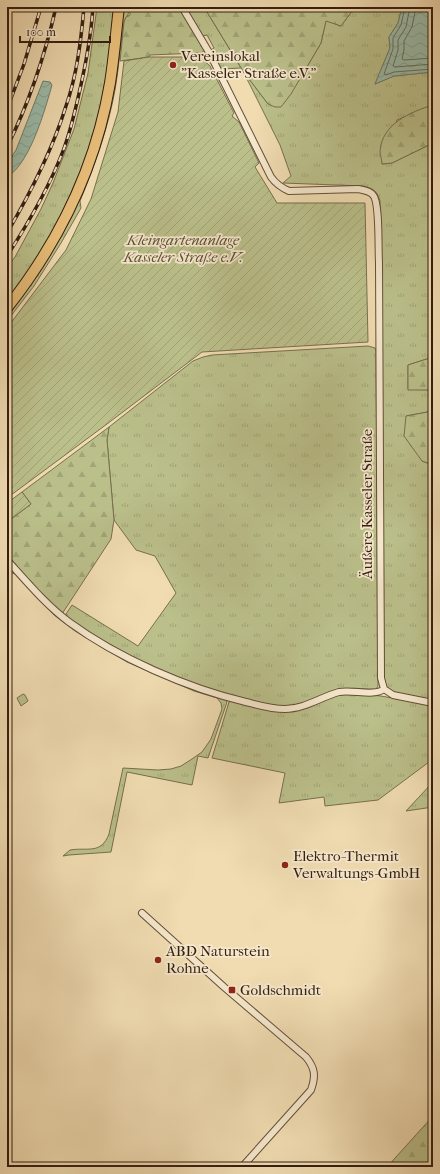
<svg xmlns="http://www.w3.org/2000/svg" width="440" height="1174" font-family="'IM FELL French Canon',serif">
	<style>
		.grass { fill: url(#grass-tufts); stroke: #776f4e }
		.forest { fill: url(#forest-firs); stroke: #776f4e }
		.garden { fill: url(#garden-furrows); stroke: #776f4e }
		.water { fill: url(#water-waves); stroke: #717d6d }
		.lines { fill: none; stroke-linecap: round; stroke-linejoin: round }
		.shore { stroke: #676d5e; stroke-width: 1 }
		.minor-casing { stroke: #624e39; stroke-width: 8 }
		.primary-casing { stroke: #331e11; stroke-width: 12 }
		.minor { stroke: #f6e8cd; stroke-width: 6 }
		.primary { stroke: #e8be79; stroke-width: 10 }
		.rail-casing { stroke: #331e11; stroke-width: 3.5 }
		.rail { stroke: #f6e8cd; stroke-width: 2; stroke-dasharray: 6; stroke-linecap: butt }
		.poi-dot { fill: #8f2418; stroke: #f6e8cd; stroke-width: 1.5 }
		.labels { text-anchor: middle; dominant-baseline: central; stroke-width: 3.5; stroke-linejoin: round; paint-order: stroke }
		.poi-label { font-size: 15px; fill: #331e11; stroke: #f6e8cd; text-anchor: start }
		.park-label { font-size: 15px; font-style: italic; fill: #5c4f36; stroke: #f6e8cd }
		.street-label { font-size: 15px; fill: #331e11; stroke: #f6e8cd }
	</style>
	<defs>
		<pattern id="grass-tufts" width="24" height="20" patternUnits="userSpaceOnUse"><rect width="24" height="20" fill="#bbc08b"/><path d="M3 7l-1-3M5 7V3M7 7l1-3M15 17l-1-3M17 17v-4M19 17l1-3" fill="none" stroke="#a1a577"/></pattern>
		<pattern id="forest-firs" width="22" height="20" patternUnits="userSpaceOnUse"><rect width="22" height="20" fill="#bbc08b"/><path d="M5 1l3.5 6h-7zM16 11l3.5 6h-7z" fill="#a1a577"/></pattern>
		<pattern id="garden-furrows" width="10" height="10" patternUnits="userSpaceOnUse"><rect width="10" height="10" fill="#bbc08b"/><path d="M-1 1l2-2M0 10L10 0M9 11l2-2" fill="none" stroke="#a1a577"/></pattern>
		<pattern id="water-waves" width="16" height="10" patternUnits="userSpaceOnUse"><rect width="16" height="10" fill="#9bbcab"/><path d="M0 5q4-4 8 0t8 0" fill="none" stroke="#86a192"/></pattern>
	</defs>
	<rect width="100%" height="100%" fill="#f1dcb2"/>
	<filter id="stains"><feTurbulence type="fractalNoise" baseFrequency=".005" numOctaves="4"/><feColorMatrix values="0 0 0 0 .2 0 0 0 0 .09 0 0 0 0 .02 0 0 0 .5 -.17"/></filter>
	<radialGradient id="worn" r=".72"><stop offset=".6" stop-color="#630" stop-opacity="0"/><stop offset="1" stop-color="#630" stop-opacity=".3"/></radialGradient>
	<path class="grass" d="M 97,7 L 116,7 L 107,81 L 89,152 L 52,236 L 7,303 L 7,267 L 15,257 L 41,209 L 53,183 L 74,129 L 88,73 Z
		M 123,7 L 130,7 C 129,16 125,17 124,24 C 120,45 119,68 115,90 C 108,128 95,165 80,201 L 81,208 L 61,243 L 34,286 L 7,321 L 7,313 L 29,284 L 89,172 Z
		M 183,7 L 204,7 L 241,68 L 223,69 L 219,67 L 211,50 L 214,48 L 207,35 L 202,36 Z
		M 355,7 L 402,7 L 398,23 L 389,37 L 390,48 L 375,84 L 394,76 L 433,72 L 433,105 L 397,120 L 382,164 L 392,163 L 433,143 L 433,357 L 408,365 L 408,389 L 433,390 L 433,411 L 406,416 L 422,461 L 433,465 L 433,700 C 422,698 396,696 388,688 C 386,686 385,683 384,680 L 380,201 C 377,191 373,188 363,186 L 283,183 L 291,176 L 280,145 L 243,71 L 268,104 L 305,70 L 321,43 L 326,20 L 341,26 Z
		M 368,346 L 375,348 L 376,351 L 378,686 L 376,689 C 366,690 356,687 346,689 C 323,694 303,708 279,707 C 265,706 252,701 240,698 C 178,683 119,653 67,617 L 66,614 L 72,605 L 138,646 L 176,593 L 155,556 L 136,550 L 114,520 L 107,440 L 109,427 L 193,361 L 203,357 L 212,355 Z
		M 7,566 L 15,572 L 59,617 L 74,629 L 106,649 L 225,699 L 227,702 L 208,758 L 198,756 L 192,785 L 127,772 L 111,852 L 69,855 L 63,856 L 70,850 C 87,847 101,855 109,834 L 123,768 L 158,770 L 171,769 L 181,766 L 192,759 L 202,752 L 211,739 L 222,709 L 221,703 L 217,698 L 194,691 L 127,662 L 75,631 L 54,615 L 15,574 L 7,571 Z
		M 345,693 L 375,695 L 433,705 L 433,765 L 429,762 L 378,800 L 325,806 L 324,797 L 279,803 L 285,773 L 212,758 L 229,702 L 232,701 L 277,711 Z
		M 23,694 L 25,695 L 28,701 L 21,706 L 17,698 Z
		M 433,782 L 433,807 L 406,811 Z"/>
	<path class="forest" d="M 130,7 L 178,7 L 201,44 L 204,50 L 202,53 L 198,53 L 150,55 L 149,57 L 120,61 L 124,22 L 126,17 L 130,15 Z
		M 204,7 L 355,7 L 341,26 L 326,21 L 321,43 L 291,94 L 281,107 L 275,107 L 268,104 L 243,71 Z
		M 433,105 L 433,143 L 392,163 L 382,164 C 382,160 380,155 380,151 C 382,124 410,112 433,105 Z
		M 433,357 L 433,390 L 408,390 L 408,365 Z
		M 433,411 L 433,465 L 422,461 L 404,436 L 406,416 Z
		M 109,427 L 107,440 L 114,520 L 111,539 L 62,614 L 49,601 L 7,555 L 7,522 L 31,504 L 22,492 Z
		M 433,1116 L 433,1167 L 387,1167 Z"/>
	<path class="garden" d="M 149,57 L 200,57 L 210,66 L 234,113 L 232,116 L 239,122 L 259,163 L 255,167 L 277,203 L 365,203 L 368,342 L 202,352 L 107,424 L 7,498 L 7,328 L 66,250 L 91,199 L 118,112 L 124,61 Z
		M 22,492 L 31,504 L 7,522 L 7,503 Z"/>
	<path class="water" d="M 402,7 L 433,7 L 433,72 L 394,76 L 375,84 L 390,48 L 389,37 L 398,23 Z
		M 43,81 L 50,82 L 52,85 C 45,110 31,159 10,175 L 7,173 L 7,164 L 16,150 Z"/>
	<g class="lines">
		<path class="shore" d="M 405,7 L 401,25 L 393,38 L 393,49 L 384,74 L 386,75 L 394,72 L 433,69
			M 410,7 L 406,27 L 398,40 L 398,50 L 393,66 L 395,67 L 433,64
			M 416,7 L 412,27 L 404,41 L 404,50 L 402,59 L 404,60 L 433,58"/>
		<defs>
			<path id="minor" d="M 182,7 L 210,54 L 271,177 C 276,184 282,188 289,191 L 358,189 C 363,190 370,191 373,195 C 380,202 378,250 379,262 L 381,678 L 384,689 L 393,695 L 433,703
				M 7,560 C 26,581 46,605 69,622 C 118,658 187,688 246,702 C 258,705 271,709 285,709 C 304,709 321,697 339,692 C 352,689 374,697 384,689
				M 142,913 L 224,987 L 306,1057 C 315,1068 316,1076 311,1090 L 242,1167"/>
			<path id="primary" d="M 7,308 C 59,242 96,166 110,83 C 114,58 116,32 119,7"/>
		</defs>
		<use href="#minor" class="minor-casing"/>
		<use href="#primary" class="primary-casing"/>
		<use href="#minor" class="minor"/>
		<use href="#primary" class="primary"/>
		<defs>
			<path id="rail" d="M 7,109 L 24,64 L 41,7
				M 7,147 C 29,103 45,55 56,7
				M 7,233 C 31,192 52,151 66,106 C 77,75 81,40 84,7
				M 7,256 C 29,222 49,188 63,151 C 70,133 74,115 78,98 C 85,68 91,38 93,7"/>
		</defs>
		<use href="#rail" class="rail-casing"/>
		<use href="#rail" class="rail"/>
	</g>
	<g class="poi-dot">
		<circle cx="173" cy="65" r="4"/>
		<circle cx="285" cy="865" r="4"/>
		<circle cx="158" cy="960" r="4"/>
		<rect x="228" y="986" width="8" height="8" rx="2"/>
	</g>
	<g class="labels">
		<g class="poi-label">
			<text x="181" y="56">Vereinslokal<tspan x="181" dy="17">"Kasseler Straße e.V."</tspan></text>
			<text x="293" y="856">Elektro-Thermit<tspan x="293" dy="17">Verwaltungs-GmbH</tspan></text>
			<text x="166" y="951">ABD Naturstein<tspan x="166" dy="17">Rohne</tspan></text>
			<text x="240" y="990">Goldschmidt</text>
		</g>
		<g class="park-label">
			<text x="183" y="240">Kleingartenanlage<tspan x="183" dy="17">Kasseler Straße e.V.</tspan></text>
		</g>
		<g class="street-label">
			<text transform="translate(367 504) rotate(-90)">Äußere Kasseler Straße</text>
		</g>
	</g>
	<rect width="440" height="1174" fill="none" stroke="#f1dcb2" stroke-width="24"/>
	<rect x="8" y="8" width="424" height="1158" fill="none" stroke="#331e11" stroke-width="2"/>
	<rect x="12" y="12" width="416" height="1150" fill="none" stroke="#331e11"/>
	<path d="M20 36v6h90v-6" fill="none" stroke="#331e11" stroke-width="2"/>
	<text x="26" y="36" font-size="12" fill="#331e11" stroke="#f6e8cd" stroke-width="3" paint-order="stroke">100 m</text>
	<rect width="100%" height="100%" filter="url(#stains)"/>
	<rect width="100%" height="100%" fill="url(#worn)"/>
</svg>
